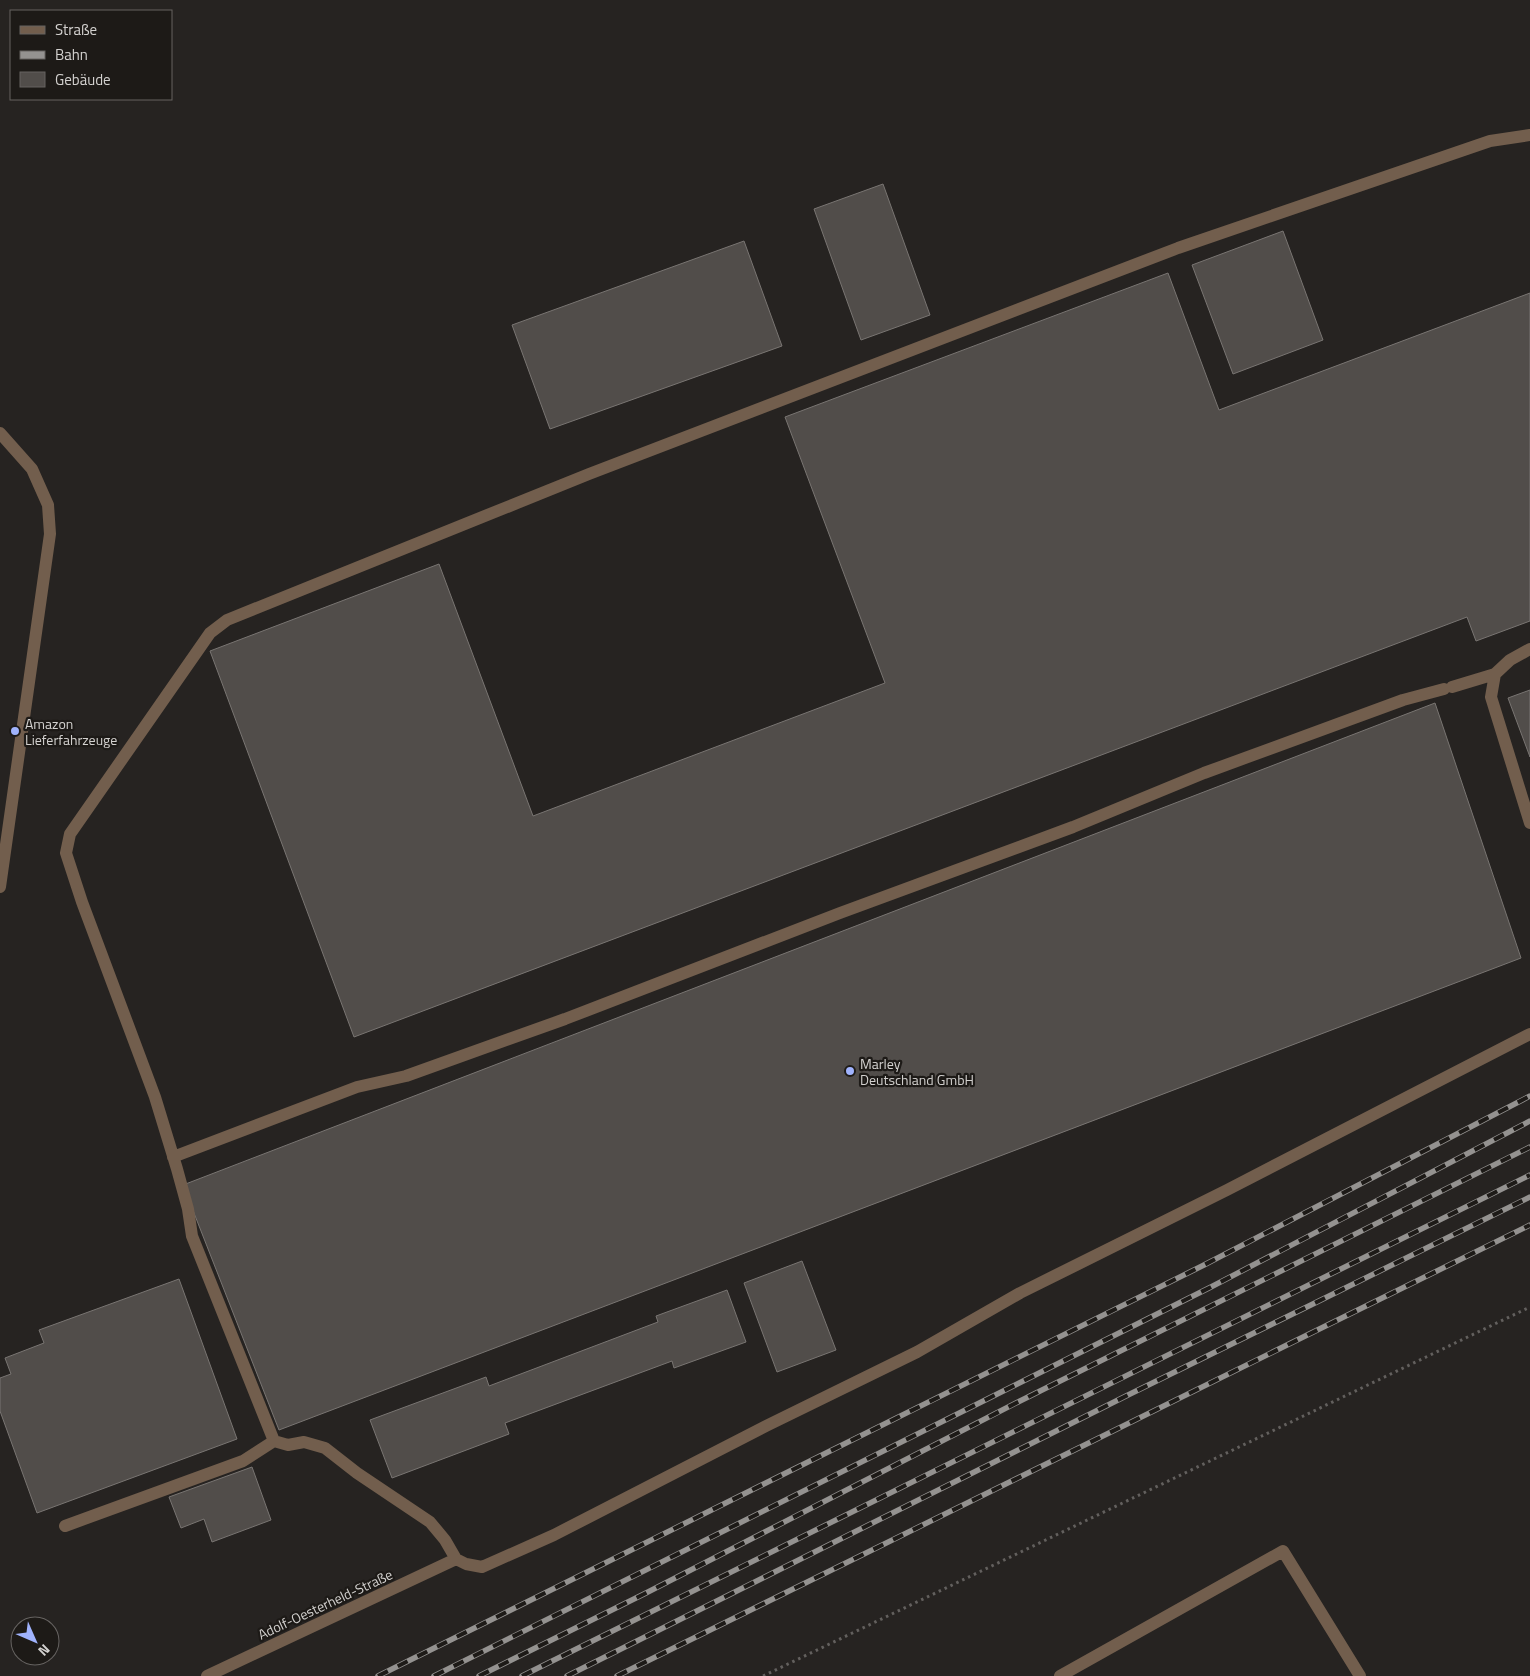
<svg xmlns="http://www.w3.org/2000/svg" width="1530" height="1676" font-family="'Titillium Web',sans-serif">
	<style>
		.building { fill: #514d4a; stroke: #797572 }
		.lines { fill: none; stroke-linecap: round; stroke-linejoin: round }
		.path { stroke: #63605e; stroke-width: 3; stroke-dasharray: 2.5 4; stroke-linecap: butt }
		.minor { stroke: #725e4d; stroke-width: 12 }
		.rail-casing { stroke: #949290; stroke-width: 5.5 }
		.rail { stroke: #1d1a17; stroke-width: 4; stroke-dasharray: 11; stroke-linecap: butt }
		.poi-dot { fill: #a0b3fd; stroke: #1d1a17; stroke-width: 2 }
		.labels { text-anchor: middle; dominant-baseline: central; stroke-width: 4.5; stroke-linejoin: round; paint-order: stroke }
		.poi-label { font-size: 14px; fill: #d3d1cf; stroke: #1d1a17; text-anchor: start }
		.street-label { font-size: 14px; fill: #d3d1cf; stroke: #1d1a17 }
	</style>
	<rect width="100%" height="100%" fill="#262321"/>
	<path class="building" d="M 883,184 L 930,315 L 861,340 L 814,209 Z
		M 1283,231 L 1323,340 L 1233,374 L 1192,265 Z
		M 744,241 L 782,346 L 550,429 L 512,325 Z
		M 1168,273 L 1219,410 L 1530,293 L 1530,621 L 1476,641 L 1467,617 L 354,1037 L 210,651 L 439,564 L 533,816 L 885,683 L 785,417 Z
		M 1530,690 L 1530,757 L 1508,698 Z
		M 1435,703 L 1521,958 L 279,1430 L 183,1185 Z
		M 802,1261 L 836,1350 L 777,1372 L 744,1283 Z
		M 179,1279 L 237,1439 L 37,1513 L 0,1411 L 0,1378 L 11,1374 L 5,1358 L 44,1343 L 39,1330 Z
		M 727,1290 L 746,1342 L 674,1368 L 672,1361 L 505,1423 L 509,1434 L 392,1478 L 370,1420 L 486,1377 L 489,1386 L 658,1322 L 656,1316 Z
		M 252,1467 L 271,1520 L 212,1542 L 204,1519 L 181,1528 L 169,1497 Z"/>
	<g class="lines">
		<path class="path" d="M 763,1676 L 1530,1307"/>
		<path class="minor" d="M 1530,135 L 1490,141 L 1178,248 L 589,474 L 227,620 L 210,633 L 70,834 L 66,853 L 82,902 L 155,1097 L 177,1169 L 188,1209 L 192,1236 L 274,1441 L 288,1445 L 304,1442 L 325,1448 L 357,1473 L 430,1522 L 445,1540 L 456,1559 L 466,1564 L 482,1567 L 554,1535 L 766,1426 L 917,1352 L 1020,1293 L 1227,1190 L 1530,1034
			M 0,433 L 32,469 L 48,505 L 50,534 L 0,887
			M 1530,649 L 1510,660 L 1495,674 L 1491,697 L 1530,823
			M 1452,687 L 1495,674
			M 173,1157 L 357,1087 L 406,1076 L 565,1019 L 840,913 L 1073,827 L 1204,773 L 1403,700 L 1444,689
			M 65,1526 L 243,1461 L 274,1441
			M 207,1676 L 456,1559
			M 1060,1676 L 1283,1551 L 1360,1676"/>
		<defs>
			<path id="rail" d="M 378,1676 L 1204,1265 L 1530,1096
				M 434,1676 L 1209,1288 L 1530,1121
				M 479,1676 L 646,1593 L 1018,1402 L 1530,1147
				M 522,1676 L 1530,1175
				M 567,1676 L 1126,1396 L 1530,1197
				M 617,1676 L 1530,1225"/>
		</defs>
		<use href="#rail" class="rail-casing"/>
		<use href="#rail" class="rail"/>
	</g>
	<g class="poi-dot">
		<circle cx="15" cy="731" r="5"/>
		<circle cx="850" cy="1071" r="5"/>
	</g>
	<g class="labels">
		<g class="poi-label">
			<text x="25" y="723">Amazon<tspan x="25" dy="16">Lieferfahrzeuge</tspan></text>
			<text x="860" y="1063">Marley<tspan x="860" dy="16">Deutschland GmbH</tspan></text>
		</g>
		<g class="street-label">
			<text transform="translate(325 1604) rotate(-25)">Adolf-Oesterheld-Straße</text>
		</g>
	</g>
	<rect x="10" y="10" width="162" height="90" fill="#1d1a17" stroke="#666361"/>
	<rect x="20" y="26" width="25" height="8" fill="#725e4d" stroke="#666361"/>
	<text x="55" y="35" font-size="15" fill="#d3d1cf">Straße</text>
	<rect x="20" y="51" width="25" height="8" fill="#949290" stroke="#666361"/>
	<text x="55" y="60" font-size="15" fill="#d3d1cf">Bahn</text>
	<rect x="20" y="72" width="25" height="15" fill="#514d4a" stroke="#666361"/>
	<text x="55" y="85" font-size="15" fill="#d3d1cf">Gebäude</text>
	<g transform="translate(35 1641) rotate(135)"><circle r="24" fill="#1d1a17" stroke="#666361"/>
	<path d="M0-4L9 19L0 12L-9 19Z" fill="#a0b3fd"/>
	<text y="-8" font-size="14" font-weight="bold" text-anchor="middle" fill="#d3d1cf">N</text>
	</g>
</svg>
